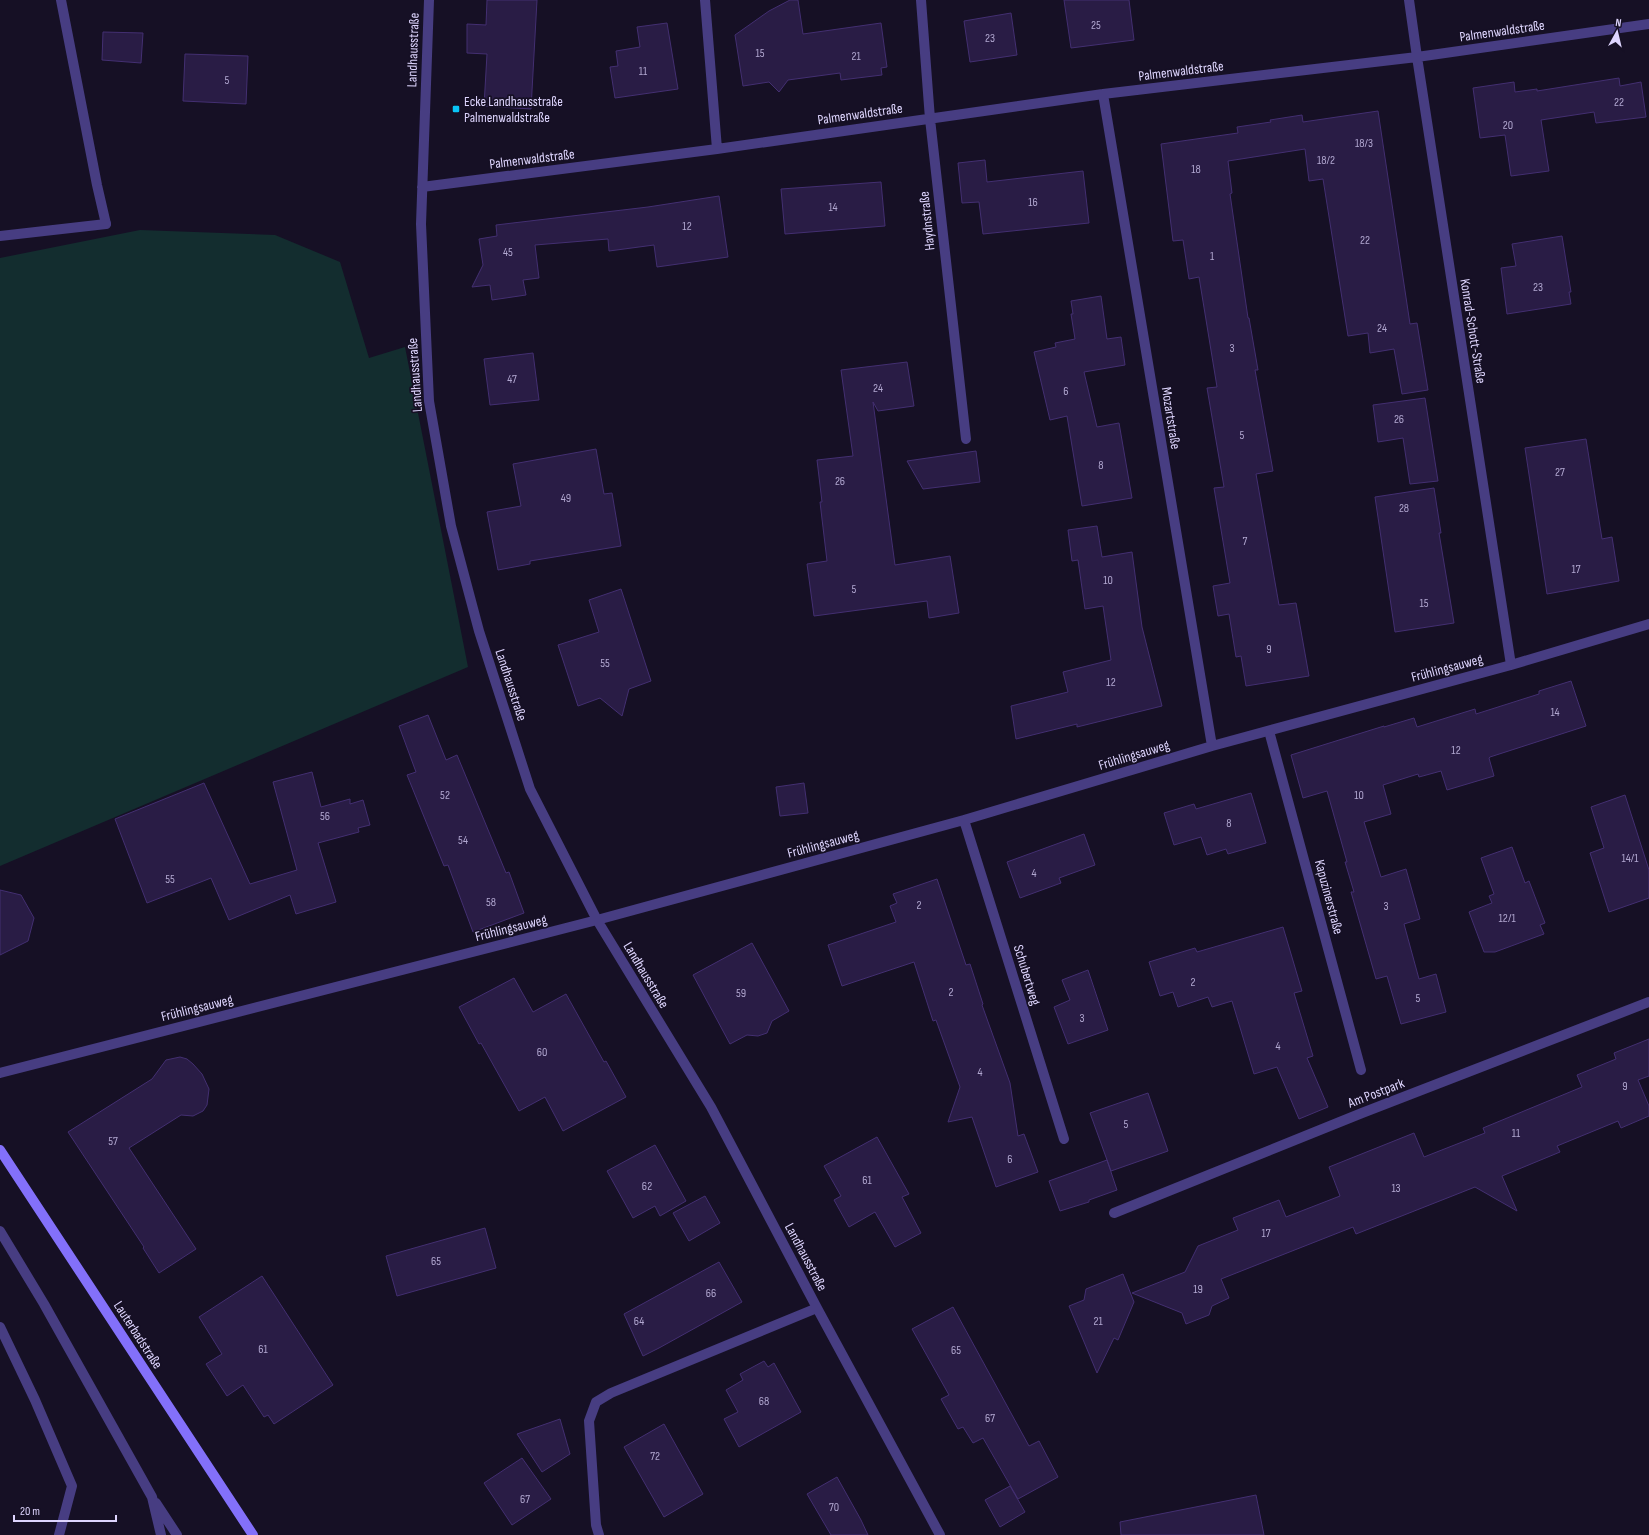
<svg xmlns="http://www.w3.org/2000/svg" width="1649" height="1535" font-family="'Sofia Sans Condensed',sans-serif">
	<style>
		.green { fill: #132d2f }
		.building { fill: #291c45; stroke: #432f71 }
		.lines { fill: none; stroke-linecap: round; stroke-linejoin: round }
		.service { stroke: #473d82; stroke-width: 10 }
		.minor { stroke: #473d82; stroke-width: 10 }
		.secondary { stroke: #8370fa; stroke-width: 10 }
		.poi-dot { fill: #09c4f6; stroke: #161025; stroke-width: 1.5 }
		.labels { text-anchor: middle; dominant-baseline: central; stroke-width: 3.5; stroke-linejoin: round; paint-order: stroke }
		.number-label { font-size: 12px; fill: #b1a7d0 }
		.street-label { font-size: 14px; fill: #ded5fe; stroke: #161025 }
		.poi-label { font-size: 14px; fill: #ded5fe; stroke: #161025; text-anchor: start }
	</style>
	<rect width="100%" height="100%" fill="#161025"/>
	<path class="green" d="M 140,230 L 275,235 L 340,262 L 369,358 L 405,347 L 468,667 L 0,866 L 0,258 Z"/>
	<path class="building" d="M 487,0 L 537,0 L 531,109 L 484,106 L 487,54 L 467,53 L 467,24 L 486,25 Z
		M 790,0 L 798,0 L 803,34 L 881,23 L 887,67 L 881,68 L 882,75 L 841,80 L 840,73 L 788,80 L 779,92 L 769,82 L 743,86 L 735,35 L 769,11 Z
		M 1064,0 L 1129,0 L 1134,40 L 1071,48 Z
		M 1011,13 L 1017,55 L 970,62 L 964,21 Z
		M 667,23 L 678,89 L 615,98 L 610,67 L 618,66 L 616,51 L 640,47 L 637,27 Z
		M 103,32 L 143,33 L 141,63 L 102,60 Z
		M 185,54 L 248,56 L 246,104 L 183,101 Z
		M 1619,78 L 1620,86 L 1641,82 L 1646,117 L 1596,123 L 1594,112 L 1541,120 L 1549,171 L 1511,176 L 1505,135 L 1480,138 L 1473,88 L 1514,82 L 1515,92 L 1537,89 L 1537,91 Z
		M 1378,111 L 1410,324 L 1417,323 L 1428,390 L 1402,394 L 1394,349 L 1370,353 L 1368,333 L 1348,336 L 1323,179 L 1309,181 L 1305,149 L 1228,161 L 1232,193 L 1230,194 L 1248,318 L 1249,318 L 1258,370 L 1255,370 L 1273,471 L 1256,474 L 1279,605 L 1296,603 L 1309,676 L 1246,686 L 1241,656 L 1236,657 L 1229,614 L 1218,616 L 1213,586 L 1230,583 L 1214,488 L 1224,487 L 1207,388 L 1217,387 L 1199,277 L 1189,279 L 1183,240 L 1173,241 L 1161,144 L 1238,133 L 1237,127 L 1271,122 L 1270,120 L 1302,115 L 1303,122 Z
		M 985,160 L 987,182 L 1083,171 L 1089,223 L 983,234 L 979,202 L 962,203 L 958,163 Z
		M 881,182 L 885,226 L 785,234 L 781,189 Z
		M 719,196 L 728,257 L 657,267 L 654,245 L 609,251 L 608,239 L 535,245 L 539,278 L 523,280 L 526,295 L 492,300 L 490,285 L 472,287 L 483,265 L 479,239 L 497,236 L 496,225 L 648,207 Z
		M 1562,236 L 1571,292 L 1569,292 L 1571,304 L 1507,314 L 1501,268 L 1516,266 L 1512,244 Z
		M 1101,296 L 1107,339 L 1121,337 L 1125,365 L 1084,372 L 1097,427 L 1119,423 L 1132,498 L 1082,506 L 1067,416 L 1050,420 L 1034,352 L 1056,347 L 1055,343 L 1075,339 L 1071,314 L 1073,314 L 1071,301 Z
		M 533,353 L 539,400 L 490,405 L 484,359 Z
		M 907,362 L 914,406 L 878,411 L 873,402 L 895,565 L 950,556 L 959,613 L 929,618 L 927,601 L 814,616 L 807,564 L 827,561 L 820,502 L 822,502 L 817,460 L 853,456 L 841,370 Z
		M 1425,398 L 1438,481 L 1410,484 L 1403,438 L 1378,442 L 1373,405 Z
		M 1586,439 L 1602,539 L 1612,537 L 1619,581 L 1547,594 L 1525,448 Z
		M 596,449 L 604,494 L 612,493 L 621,546 L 530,561 L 530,564 L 498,570 L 487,512 L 521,506 L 513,464 Z
		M 976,451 L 980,482 L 964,484 L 923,489 L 907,461 Z
		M 1434,488 L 1441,533 L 1439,533 L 1454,623 L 1395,632 L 1375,497 Z
		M 1097,526 L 1102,557 L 1132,552 L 1142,627 L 1162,706 L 1077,727 L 1077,724 L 1016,739 L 1011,706 L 1068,692 L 1063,672 L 1111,660 L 1103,606 L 1085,609 L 1078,560 L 1072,561 L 1068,530 Z
		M 621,589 L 651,681 L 629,689 L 622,716 L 600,698 L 578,706 L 558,645 L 599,632 L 589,600 Z
		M 1571,681 L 1586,726 L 1490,757 L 1489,758 L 1494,776 L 1447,790 L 1441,771 L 1419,777 L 1418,774 L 1383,785 L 1391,814 L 1364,822 L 1381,877 L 1406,869 L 1420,919 L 1404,924 L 1419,979 L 1436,974 L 1446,1012 L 1401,1024 L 1387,976 L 1376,979 L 1351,892 L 1354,892 L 1345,862 L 1347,862 L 1327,791 L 1303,798 L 1291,755 L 1384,726 L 1384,727 L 1414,718 L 1417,727 L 1475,709 L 1476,714 L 1539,694 L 1539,691 Z
		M 428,715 L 446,760 L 457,755 L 506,873 L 509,872 L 524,913 L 473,932 L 448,865 L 444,866 L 407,775 L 416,772 L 399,726 Z
		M 312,772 L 321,807 L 350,799 L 350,804 L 363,800 L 370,825 L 358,828 L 359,832 L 318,843 L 336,902 L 296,914 L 290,895 L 229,920 L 211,878 L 147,903 L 115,819 L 204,783 L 250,884 L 297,870 L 273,782 Z
		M 804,783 L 808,813 L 780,816 L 776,787 Z
		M 1251,793 L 1266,843 L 1228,854 L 1226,849 L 1207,855 L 1201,837 L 1174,845 L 1164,813 L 1194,804 L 1196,809 Z
		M 1625,795 L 1649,870 L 1649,898 L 1609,912 L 1590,853 L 1604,848 L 1591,807 Z
		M 1084,834 L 1095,865 L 1059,878 L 1061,883 L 1020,898 L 1007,862 Z
		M 1512,847 L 1525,883 L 1529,881 L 1545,923 L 1540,925 L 1544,934 L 1495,952 L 1484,952 L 1469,912 L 1492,903 L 1489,896 L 1494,894 L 1481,858 Z
		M 937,879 L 966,965 L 970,964 L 983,1004 L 982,1005 L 1010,1083 L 1018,1136 L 1024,1134 L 1038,1172 L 996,1187 L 972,1117 L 948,1122 L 960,1087 L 936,1020 L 933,1021 L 914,962 L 842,986 L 828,945 L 896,922 L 890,906 L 897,903 L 893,894 Z
		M 0,890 L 21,895 L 34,918 L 28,941 L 0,955 Z
		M 1283,927 L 1302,991 L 1294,993 L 1313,1056 L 1307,1058 L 1328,1107 L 1299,1119 L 1277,1067 L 1254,1074 L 1232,1001 L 1212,1007 L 1208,997 L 1178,1007 L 1173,992 L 1160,996 L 1149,962 L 1195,948 L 1197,952 Z
		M 752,943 L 789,1011 L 772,1021 L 767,1033 L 758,1036 L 747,1035 L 730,1044 L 693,975 Z
		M 1088,970 L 1108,1030 L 1068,1044 L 1054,1007 L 1070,1000 L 1062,980 Z
		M 514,978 L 533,1012 L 566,994 L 604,1062 L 606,1061 L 626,1097 L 563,1131 L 545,1097 L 519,1111 L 481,1043 L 479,1044 L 459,1007 Z
		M 1649,1039 L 1649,1076 L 1638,1080 L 1649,1106 L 1649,1116 L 1621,1128 L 1618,1121 L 1557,1146 L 1560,1152 L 1502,1176 L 1517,1211 L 1475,1187 L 1356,1234 L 1353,1227 L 1221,1279 L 1229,1298 L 1212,1306 L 1209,1315 L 1186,1324 L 1182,1313 L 1132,1293 L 1185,1272 L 1198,1246 L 1238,1230 L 1233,1218 L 1279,1200 L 1286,1217 L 1340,1196 L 1329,1167 L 1414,1133 L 1424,1157 L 1485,1133 L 1483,1128 L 1582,1087 L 1577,1075 L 1616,1059 L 1614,1053 Z
		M 180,1057 L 187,1059 L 193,1064 L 202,1074 L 209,1089 L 207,1105 L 203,1111 L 193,1116 L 181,1115 L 129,1148 L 196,1249 L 159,1273 L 143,1248 L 144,1247 L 68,1132 L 152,1079 L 166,1060 Z
		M 1148,1093 L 1168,1151 L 1111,1171 L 1090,1113 Z
		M 877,1137 L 909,1194 L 902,1197 L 921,1233 L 895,1247 L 875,1212 L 849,1227 L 834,1200 L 841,1196 L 824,1166 Z
		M 655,1145 L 686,1201 L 660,1216 L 655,1206 L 633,1218 L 607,1171 Z
		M 1107,1160 L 1117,1190 L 1089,1200 L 1089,1202 L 1060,1211 L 1049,1181 Z
		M 705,1196 L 720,1223 L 689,1241 L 673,1213 Z
		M 485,1228 L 496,1268 L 397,1296 L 386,1256 Z
		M 719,1262 L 742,1302 L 659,1348 L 643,1356 L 624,1314 Z
		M 1123,1274 L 1134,1302 L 1118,1340 L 1114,1338 L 1097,1373 L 1069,1306 L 1084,1300 L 1086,1289 Z
		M 262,1276 L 333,1385 L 274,1424 L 268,1415 L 264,1417 L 243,1385 L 227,1396 L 206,1364 L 222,1354 L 199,1317 Z
		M 953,1307 L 1029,1446 L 1039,1441 L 1058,1477 L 1018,1499 L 983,1438 L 973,1443 L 963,1427 L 958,1429 L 941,1399 L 949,1395 L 912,1329 Z
		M 764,1361 L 768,1367 L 774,1363 L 801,1412 L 739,1447 L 724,1419 L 738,1412 L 726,1390 L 743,1380 L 740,1374 Z
		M 560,1419 L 570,1454 L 542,1472 L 517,1434 Z
		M 664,1424 L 703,1494 L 664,1517 L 624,1447 Z
		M 522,1458 L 551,1499 L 512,1525 L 484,1483 Z
		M 837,1477 L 861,1520 L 868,1535 L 831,1535 L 807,1494 Z
		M 1010,1486 L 1025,1512 L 1000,1527 L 985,1500 Z
		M 1256,1495 L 1264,1535 L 1121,1535 L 1120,1522 Z"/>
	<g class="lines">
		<path class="service" d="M 61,0 L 97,185 L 106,224
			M 1269,731 L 1361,1070
			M 0,1231 L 44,1304 L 152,1497 L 161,1535
			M 0,1327 L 35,1400 L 72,1486 L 59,1535
			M 156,1503 L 177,1535"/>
		<path class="minor" d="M 429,0 L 421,224 L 429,401 L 451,526 L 479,631 L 530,789 L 597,920 L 711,1107 L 817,1308 L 940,1535
			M 705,0 L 717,149
			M 921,0 L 930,119 L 966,439
			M 1409,0 L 1417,57 L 1511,665
			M 1103,94 L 1212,746
			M 422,187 L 717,149 L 1103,94 L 1417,57 L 1649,24
			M 0,236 L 106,224
			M 964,820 L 1064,1139
			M 0,1073 L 597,920 L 964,820 L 1212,746 L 1511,665 L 1649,624
			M 1114,1213 L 1362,1113 L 1649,1002
			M 599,1535 L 596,1525 L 589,1421 L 596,1402 L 611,1393 L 817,1308"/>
		<path class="secondary" d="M 0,1150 L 253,1535"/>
	</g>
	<rect class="poi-dot" x="452" y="105" width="8" height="8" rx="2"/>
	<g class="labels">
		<g class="number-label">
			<text x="1096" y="25">25</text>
			<text x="990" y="38">23</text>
			<text x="760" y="53">15</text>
			<text x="856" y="56">21</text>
			<text x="643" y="71">11</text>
			<text x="227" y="80">5</text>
			<text x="1619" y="102">22</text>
			<text x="1508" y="125">20</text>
			<text x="1364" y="143">18/3</text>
			<text x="1326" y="160">18/2</text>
			<text x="1196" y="169">18</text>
			<text x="1033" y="202">16</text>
			<text x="833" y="207">14</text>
			<text x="687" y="226">12</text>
			<text x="1365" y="240">22</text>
			<text x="508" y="252">45</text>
			<text x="1212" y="256">1</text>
			<text x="1538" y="287">23</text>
			<text x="1382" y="328">24</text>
			<text x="1232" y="348">3</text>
			<text x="512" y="379">47</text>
			<text x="878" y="388">24</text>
			<text x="1066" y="391">6</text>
			<text x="1399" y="419">26</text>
			<text x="1242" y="435">5</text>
			<text x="1101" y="465">8</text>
			<text x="1560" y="472">27</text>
			<text x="840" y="481">26</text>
			<text x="566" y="498">49</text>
			<text x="1404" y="508">28</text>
			<text x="1245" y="541">7</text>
			<text x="1576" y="569">17</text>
			<text x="1108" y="580">10</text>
			<text x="854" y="589">5</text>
			<text x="1424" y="603">15</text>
			<text x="1269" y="649">9</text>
			<text x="605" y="663">55</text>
			<text x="1111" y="682">12</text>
			<text x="1555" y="712">14</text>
			<text x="1456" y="750">12</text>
			<text x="445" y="795">52</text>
			<text x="1359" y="795">10</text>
			<text x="325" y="816">56</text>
			<text x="1229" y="823">8</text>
			<text x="463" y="840">54</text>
			<text x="1630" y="858">14/1</text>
			<text x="1034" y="873">4</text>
			<text x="170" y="879">55</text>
			<text x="491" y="902">58</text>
			<text x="919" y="905">2</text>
			<text x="1386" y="906">3</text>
			<text x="1507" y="918">12/1</text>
			<text x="1193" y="982">2</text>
			<text x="951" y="992">2</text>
			<text x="741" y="993">59</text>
			<text x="1418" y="998">5</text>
			<text x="1082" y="1018">3</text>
			<text x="1278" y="1046">4</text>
			<text x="542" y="1052">60</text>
			<text x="980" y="1072">4</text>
			<text x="1625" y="1086">9</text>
			<text x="1126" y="1124">5</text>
			<text x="1516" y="1133">11</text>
			<text x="113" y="1141">57</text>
			<text x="1010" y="1159">6</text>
			<text x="867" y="1180">61</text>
			<text x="647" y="1186">62</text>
			<text x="1396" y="1188">13</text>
			<text x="1266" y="1233">17</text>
			<text x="436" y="1261">65</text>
			<text x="1198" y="1289">19</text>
			<text x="711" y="1293">66</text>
			<text x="639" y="1321">64</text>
			<text x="1098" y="1321">21</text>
			<text x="263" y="1349">61</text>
			<text x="956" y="1350">65</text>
			<text x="764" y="1401">68</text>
			<text x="990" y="1418">67</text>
			<text x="655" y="1456">72</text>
			<text x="525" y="1499">67</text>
			<text x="834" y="1507">70</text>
		</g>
		<g class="street-label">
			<text transform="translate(1502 31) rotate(-8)">Palmenwaldstraße</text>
			<text transform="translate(413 50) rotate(-88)">Landhausstraße</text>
			<text transform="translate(1181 71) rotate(-7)">Palmenwaldstraße</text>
			<text transform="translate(860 114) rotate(-8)">Palmenwaldstraße</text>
			<text transform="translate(532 159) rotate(-7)">Palmenwaldstraße</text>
			<text transform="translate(927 221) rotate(-96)">Haydnstraße</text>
			<text transform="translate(1473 331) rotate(81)">Konrad-Schott-Straße</text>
			<text transform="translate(415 375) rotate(-94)">Landhausstraße</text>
			<text transform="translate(1171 418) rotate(81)">Mozartstraße</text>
			<text transform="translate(1447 668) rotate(-15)">Frühlingsauweg</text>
			<text transform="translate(511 685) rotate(72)">Landhausstraße</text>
			<text transform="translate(1134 755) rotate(-17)">Frühlingsauweg</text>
			<text transform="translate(823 844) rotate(-15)">Frühlingsauweg</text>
			<text transform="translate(1329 897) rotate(75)">Kapuzinerstraße</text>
			<text transform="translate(511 928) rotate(-14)">Frühlingsauweg</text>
			<text transform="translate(646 975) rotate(59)">Landhausstraße</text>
			<text transform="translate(1027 975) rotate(73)">Schubertweg</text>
			<text transform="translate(197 1008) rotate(-14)">Frühlingsauweg</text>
			<text transform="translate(1376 1093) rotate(-21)">Am Postpark</text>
			<text transform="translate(806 1257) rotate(62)">Landhausstraße</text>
			<text transform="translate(138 1335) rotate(57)">Lauterbadstraße</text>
		</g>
		<g class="poi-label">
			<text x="464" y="101">Ecke Landhausstraße<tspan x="464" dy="16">Palmenwaldstraße</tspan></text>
		</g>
	</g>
	<g transform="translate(1617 32) rotate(8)" stroke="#161025" stroke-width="3" paint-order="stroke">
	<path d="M0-3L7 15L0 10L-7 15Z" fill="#ded5fe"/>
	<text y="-6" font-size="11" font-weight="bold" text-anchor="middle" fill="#ded5fe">N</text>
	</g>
	<path d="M14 1515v6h102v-6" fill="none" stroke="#ded5fe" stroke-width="2"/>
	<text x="20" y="1515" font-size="12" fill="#ded5fe" stroke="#161025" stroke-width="3" paint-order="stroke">20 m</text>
</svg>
